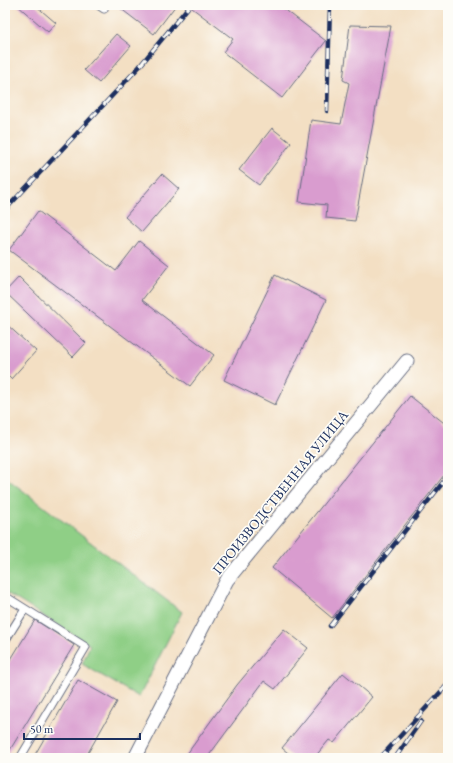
<svg xmlns="http://www.w3.org/2000/svg" width="453" height="763" font-family="'EB Garamond',serif">
	<style>
		.green { fill: #8fcf86; stroke: #557f72 }
		.building { fill: #d99ccf }
		.lines { fill: none; stroke-linecap: round; stroke-linejoin: round }
		.lane-casing { stroke: #676d81; stroke-width: 9 }
		.street-casing { stroke: #676d81; stroke-width: 15 }
		.lane { stroke: #fff; stroke-width: 7 }
		.street { stroke: #fff; stroke-width: 13 }
		.rail-casing { stroke: #1b2f5e; stroke-width: 4.5 }
		.rail { stroke: #fdfcf7; stroke-width: 3; stroke-dasharray: 9; stroke-linecap: butt }
		.labels { text-anchor: middle; dominant-baseline: central; stroke-width: 3.5; stroke-linejoin: round; paint-order: stroke }
		.street-label { font-size: 14px; fill: #1b2f5e; stroke: #fdfcf7 }
	</style>
	<rect width="100%" height="100%" fill="#fdfcf7"/>
	<filter id="ink" filterUnits="userSpaceOnUse"><feTurbulence type="fractalNoise" baseFrequency=".025" numOctaves="2"/><feDisplacementMap in="SourceGraphic" scale="8" xChannelSelector="R" yChannelSelector="G"/><feConvolveMatrix kernelMatrix="1 2 1 2 8 2 1 2 1" color-interpolation-filters="sRGB"/></filter>
	<filter id="wash" filterUnits="userSpaceOnUse"><feTurbulence type="fractalNoise" baseFrequency=".012" numOctaves="4" result="noise"/><feDisplacementMap in="SourceGraphic" scale="16" xChannelSelector="R" yChannelSelector="G"/><feGaussianBlur stdDeviation="0.9" result="paint"/><feColorMatrix in="noise" values="0 0 0 0 0 0 0 0 0 0 0 0 0 0 0 0 0 1.4 0 .05"/><feComposite in="paint" operator="in"/></filter>
	<g filter="url(#wash)">
		<rect width="100%" height="100%" fill="#f3dfc3"/>
		<path class="green" d="M 5,477 L 182,612 L 139,697 L 82,664 L 90,645 L 5,592 Z"/>
		<g id="blocks">
			<path class="building" d="M 17,5 L 35,5 L 56,23 L 48,32 Z
				M 116,5 L 176,5 L 154,34 Z
				M 188,5 L 279,5 L 326,41 L 282,98 L 223,52 L 233,39 Z
				M 350,25 L 391,26 L 355,221 L 326,218 L 327,205 L 299,202 L 311,120 L 341,124 L 349,83 L 343,80 Z
				M 116,34 L 131,46 L 99,83 L 84,70 Z
				M 272,128 L 291,143 L 259,185 L 239,170 Z
				M 162,174 L 179,189 L 142,232 L 125,217 Z
				M 38,211 L 116,271 L 139,241 L 169,265 L 142,300 L 214,355 L 190,386 L 9,250 Z
				M 275,275 L 326,300 L 275,405 L 224,380 Z
				M 19,277 L 86,343 L 73,357 L 5,292 Z
				M 5,323 L 36,351 L 11,379 L 5,373 Z
				M 410,396 L 448,426 L 448,470 L 332,618 L 272,568 Z
				M 35,620 L 74,645 L 5,758 L 5,669 Z
				M 284,629 L 308,648 L 275,689 L 264,681 L 207,758 L 184,758 L 237,685 Z
				M 343,673 L 372,697 L 334,743 L 329,740 L 314,758 L 294,758 L 282,748 Z
				M 78,680 L 117,702 L 85,758 L 33,758 Z"/>
		</g>
	</g>
	<g filter="url(#ink)">
		<use href="#blocks" fill-opacity="0" stroke="#676d81" stroke-width="1"/>
		<g class="lines">
			<defs>
				<path id="lane" d="M 98,5 L 104,9
					M 5,596 L 86,647 L 20,758
					M 5,641 L 25,609"/>
				<path id="street" d="M 135,758 L 227,580 L 407,361"/>
			</defs>
			<use href="#lane" class="lane-casing"/>
			<use href="#street" class="street-casing"/>
			<use href="#lane" class="lane"/>
			<use href="#street" class="street"/>
			<defs>
				<path id="rail" d="M 327,111 L 330,5
					M 5,210 L 139,67 L 190,5
					M 330,626 L 448,476
					M 380,758 L 448,684
					M 395,758 L 421,721"/>
			</defs>
			<use href="#rail" class="rail-casing"/>
			<use href="#rail" class="rail"/>
		</g>
	</g>
	<g class="labels">
		<g class="street-label">
			<text transform="translate(280 492) rotate(-51)">ПРОИЗВОДСТВЕННАЯ УЛИЦА</text>
		</g>
	</g>
	<rect width="453" height="763" fill="none" stroke="#fdfcf7" stroke-width="20"/>
	<path d="M24 733v6h116v-6" fill="none" stroke="#1b2f5e" stroke-width="2"/>
	<text x="30" y="733" font-size="12" fill="#1b2f5e" stroke="#fdfcf7" stroke-width="3" paint-order="stroke">50 m</text>
</svg>
